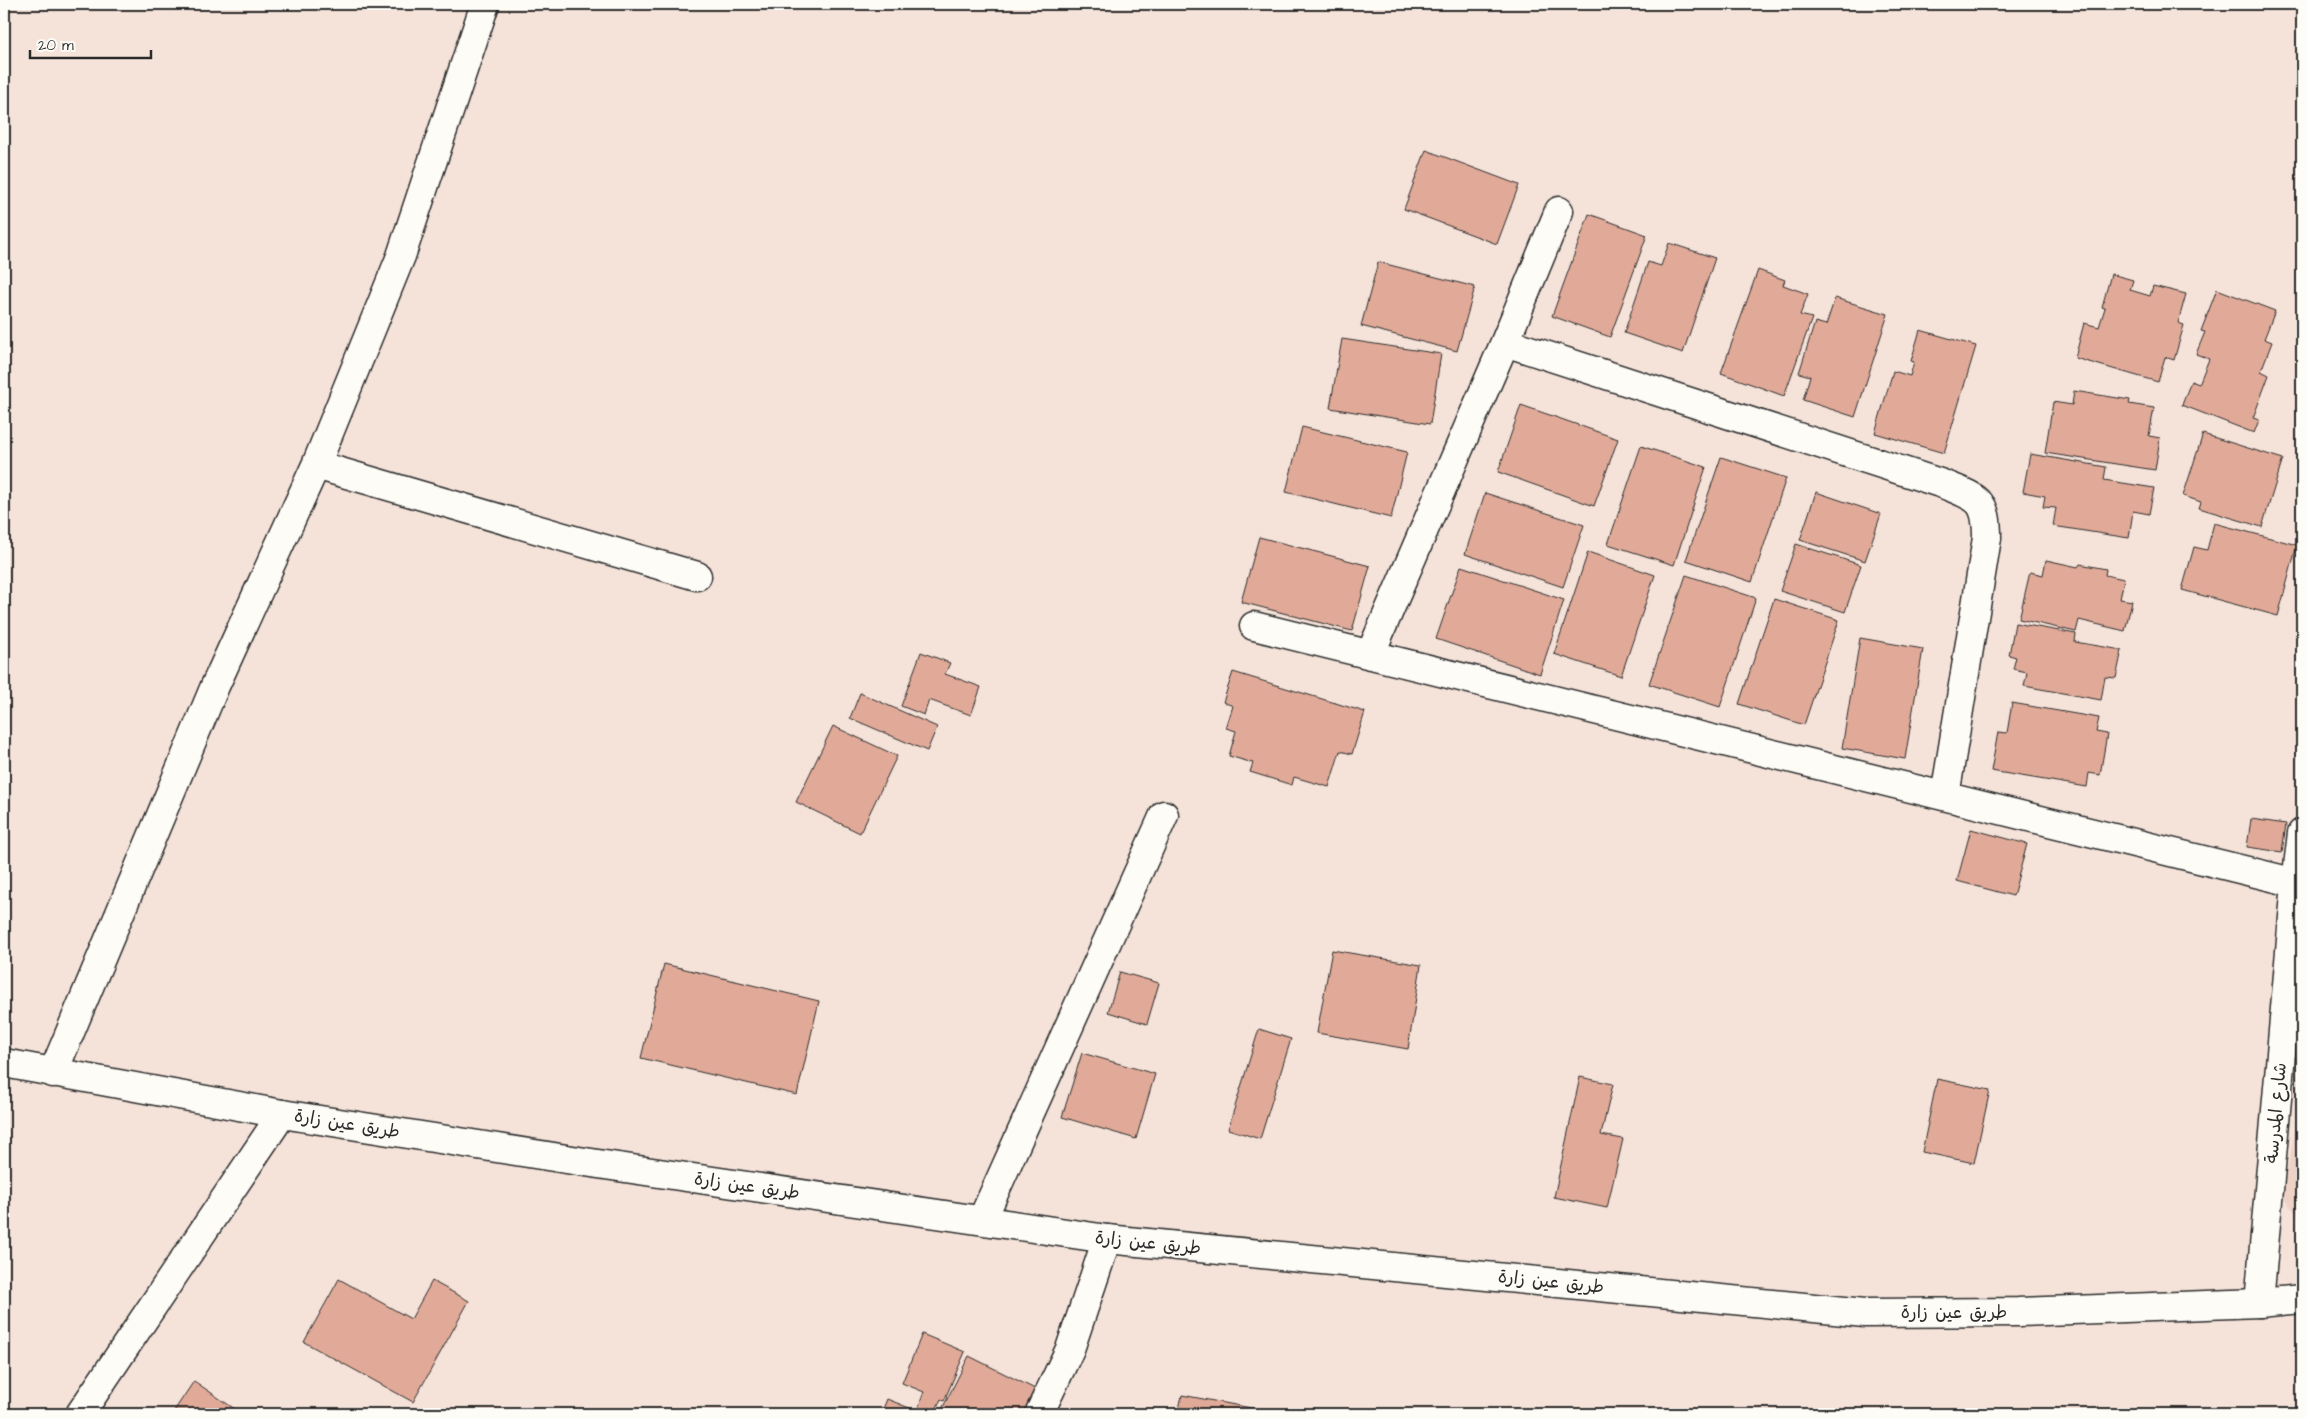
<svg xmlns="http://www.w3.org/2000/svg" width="2306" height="1418" font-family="'Architects Daughter','Playpen Sans Arabic',sans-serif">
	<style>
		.built { fill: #efd2c6 }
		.building { fill: #e1aa98; stroke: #2b2b2b }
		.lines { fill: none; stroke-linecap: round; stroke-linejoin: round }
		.street-casing { stroke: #2b2b2b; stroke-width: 31 }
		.primary-casing { stroke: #2b2b2b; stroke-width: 31 }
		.street { stroke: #fdfcf7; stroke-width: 28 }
		.primary { stroke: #fdfcf7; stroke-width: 28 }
		.labels { text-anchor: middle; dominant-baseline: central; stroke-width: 4; stroke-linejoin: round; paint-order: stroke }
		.street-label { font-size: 18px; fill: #2b2b2b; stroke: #fdfcf7 }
	</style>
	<rect width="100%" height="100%" fill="#f5e3da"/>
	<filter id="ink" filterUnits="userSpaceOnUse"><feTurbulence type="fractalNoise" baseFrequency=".02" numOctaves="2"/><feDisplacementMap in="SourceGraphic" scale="10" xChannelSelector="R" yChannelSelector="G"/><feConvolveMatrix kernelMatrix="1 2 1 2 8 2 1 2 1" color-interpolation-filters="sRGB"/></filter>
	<g filter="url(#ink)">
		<path class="built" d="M 2302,1093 L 2302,1220 L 2282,1197 Z"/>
		<path class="building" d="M 1426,150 L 1519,185 L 1497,244 L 1404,209 Z
			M 1589,214 L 1647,235 L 1610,337 L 1552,316 Z
			M 1669,243 L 1715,258 L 1683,353 L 1624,333 L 1648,262 L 1661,266 Z
			M 1378,262 L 1475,287 L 1457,351 L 1361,326 Z
			M 1758,270 L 1785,280 L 1783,285 L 1808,294 L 1800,315 L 1812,318 L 1784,396 L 1721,373 Z
			M 2111,274 L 2133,280 L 2130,290 L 2150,296 L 2153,286 L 2186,294 L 2178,323 L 2184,325 L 2174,360 L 2165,357 L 2158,382 L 2075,358 L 2084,323 L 2099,327 L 2105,308 L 2102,307 Z
			M 2217,289 L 2275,311 L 2264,339 L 2272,342 L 2261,371 L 2269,375 L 2253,418 L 2259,420 L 2254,433 L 2182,405 L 2191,381 L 2199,384 L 2209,359 L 2196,354 L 2205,332 L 2201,331 Z
			M 1835,298 L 1888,314 L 1855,417 L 1803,400 L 1810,376 L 1799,373 L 1815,322 L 1826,325 Z
			M 1920,330 L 1976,346 L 1944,453 L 1875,433 L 1893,371 L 1910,376 L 1914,362 L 1911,361 Z
			M 1342,339 L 1441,354 L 1430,424 L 1330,408 Z
			M 2074,391 L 2130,400 L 2129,404 L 2154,408 L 2149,436 L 2160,438 L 2155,470 L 2045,453 L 2053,402 L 2072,405 Z
			M 1521,405 L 1618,439 L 1594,506 L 1498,472 Z
			M 1302,427 L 1407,452 L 1391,518 L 1286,492 Z
			M 2203,434 L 2283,459 L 2262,527 L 2199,508 L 2201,502 L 2183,496 Z
			M 1641,446 L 1706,467 L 1674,565 L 1608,544 Z
			M 2030,454 L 2106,467 L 2104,480 L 2154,488 L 2149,514 L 2133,511 L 2129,538 L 2053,526 L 2056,508 L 2043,507 L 2045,496 L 2023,492 Z
			M 1721,457 L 1786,478 L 1752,582 L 1686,560 Z
			M 1816,492 L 1881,514 L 1865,561 L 1800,540 Z
			M 1485,493 L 1584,525 L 1563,587 L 1465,554 Z
			M 2214,523 L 2297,545 L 2278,616 L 2182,590 L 2194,547 L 2207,550 Z
			M 1259,537 L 1370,566 L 1352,631 L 1241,602 Z
			M 1796,544 L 1861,565 L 1845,612 L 1780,591 Z
			M 1588,552 L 1655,575 L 1621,676 L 1554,654 Z
			M 2046,560 L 2078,567 L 2080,564 L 2106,569 L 2105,575 L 2124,579 L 2120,599 L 2132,601 L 2125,631 L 2079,620 L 2076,632 L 2019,619 L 2030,572 L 2043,575 Z
			M 1461,566 L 1564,600 L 1540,674 L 1436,639 Z
			M 1686,575 L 1756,598 L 1720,707 L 1649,684 Z
			M 1774,599 L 1839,620 L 1804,725 L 1739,704 Z
			M 2015,623 L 2076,634 L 2075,642 L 2122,650 L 2116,678 L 2105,677 L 2101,700 L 2024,686 L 2027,672 L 2013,669 L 2016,657 L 2009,655 Z
			M 1860,638 L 1923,649 L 1905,759 L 1842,748 Z
			M 921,652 L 950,663 L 945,674 L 981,687 L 971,715 L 929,700 L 924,715 L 901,706 Z
			M 1233,672 L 1365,712 L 1352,754 L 1340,751 L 1329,787 L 1294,777 L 1292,785 L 1250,772 L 1253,763 L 1229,756 L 1236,731 L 1226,728 L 1233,706 L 1223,702 Z
			M 860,693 L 937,727 L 927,751 L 850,718 Z
			M 2012,703 L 2099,718 L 2096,732 L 2107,734 L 2100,775 L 2089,773 L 2087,787 L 1991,771 L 1998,732 L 2007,733 Z
			M 833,726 L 897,756 L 860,833 L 796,802 Z
			M 2251,819 L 2286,824 L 2282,852 L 2247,847 Z
			M 1971,829 L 2027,844 L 2013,896 L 1957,881 Z
			M 1332,950 L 1421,965 L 1408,1049 L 1317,1033 Z
			M 664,964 L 819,1001 L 797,1095 L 641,1058 Z
			M 1120,972 L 1159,983 L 1147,1024 L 1108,1012 Z
			M 1259,1029 L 1291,1039 L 1260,1139 L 1228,1129 Z
			M 1082,1053 L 1155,1074 L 1136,1139 L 1062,1117 Z
			M 1580,1077 L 1613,1084 L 1601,1135 L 1623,1139 L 1607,1208 L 1554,1197 Z
			M 1937,1079 L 1990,1090 L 1974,1163 L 1922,1152 Z
			M 339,1279 L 411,1319 L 432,1281 L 469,1301 L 413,1402 L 304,1342 Z
			M 922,1334 L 965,1352 L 944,1401 L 941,1399 L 934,1414 L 881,1414 L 887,1399 L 917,1411 L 924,1392 L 902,1383 Z
			M 969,1356 L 1039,1391 L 1027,1414 L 954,1414 L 942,1409 Z
			M 194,1381 L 242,1414 L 172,1414 Z
			M 1182,1395 L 1283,1414 L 1178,1414 Z"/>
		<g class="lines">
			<defs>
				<path id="street" d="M 1505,342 L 1943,484 C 1977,498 1987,498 1987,538 L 1945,796
					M 316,465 L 697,576
					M 1254,626 L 2296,883
					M 1370,655 L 1505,342 L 1559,211
					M 53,1073 L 215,686 L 316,465 L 401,256 L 485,4
					M 982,1220 L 1164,815
					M 2259,1303 L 2296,883 L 2302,833
					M 80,1414 L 282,1114
					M 1039,1414 L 1070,1349 L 1107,1239"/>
				<path id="primary" d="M 4,1063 L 282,1114 L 598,1164 L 1107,1239 L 1865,1313 L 2018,1312 L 2259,1303 L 2302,1299"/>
			</defs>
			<use href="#street" class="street-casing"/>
			<use href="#primary" class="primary-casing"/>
			<use href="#street" class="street"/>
			<use href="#primary" class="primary"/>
		</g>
	</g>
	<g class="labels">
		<g class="street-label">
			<text transform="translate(2276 1113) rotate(-85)">شارع المدرسة</text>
			<text transform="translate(347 1124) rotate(9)">طريق عين زارة</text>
			<text transform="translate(747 1186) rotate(8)">طريق عين زارة</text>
			<text transform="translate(1148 1243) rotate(6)">طريق عين زارة</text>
			<text transform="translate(1551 1282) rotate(6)">طريق عين زارة</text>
			<text x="1954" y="1312">طريق عين زارة</text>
		</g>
	</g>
	<rect width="2306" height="1418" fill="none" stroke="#fdfcf7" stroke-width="20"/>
	<rect x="10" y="10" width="2286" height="1398" fill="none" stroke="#2b2b2b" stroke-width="2" filter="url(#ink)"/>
	<path d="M30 50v8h121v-8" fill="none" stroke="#2b2b2b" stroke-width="2.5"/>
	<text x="38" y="50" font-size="15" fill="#2b2b2b" stroke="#fdfcf7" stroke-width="4" paint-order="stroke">20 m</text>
</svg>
